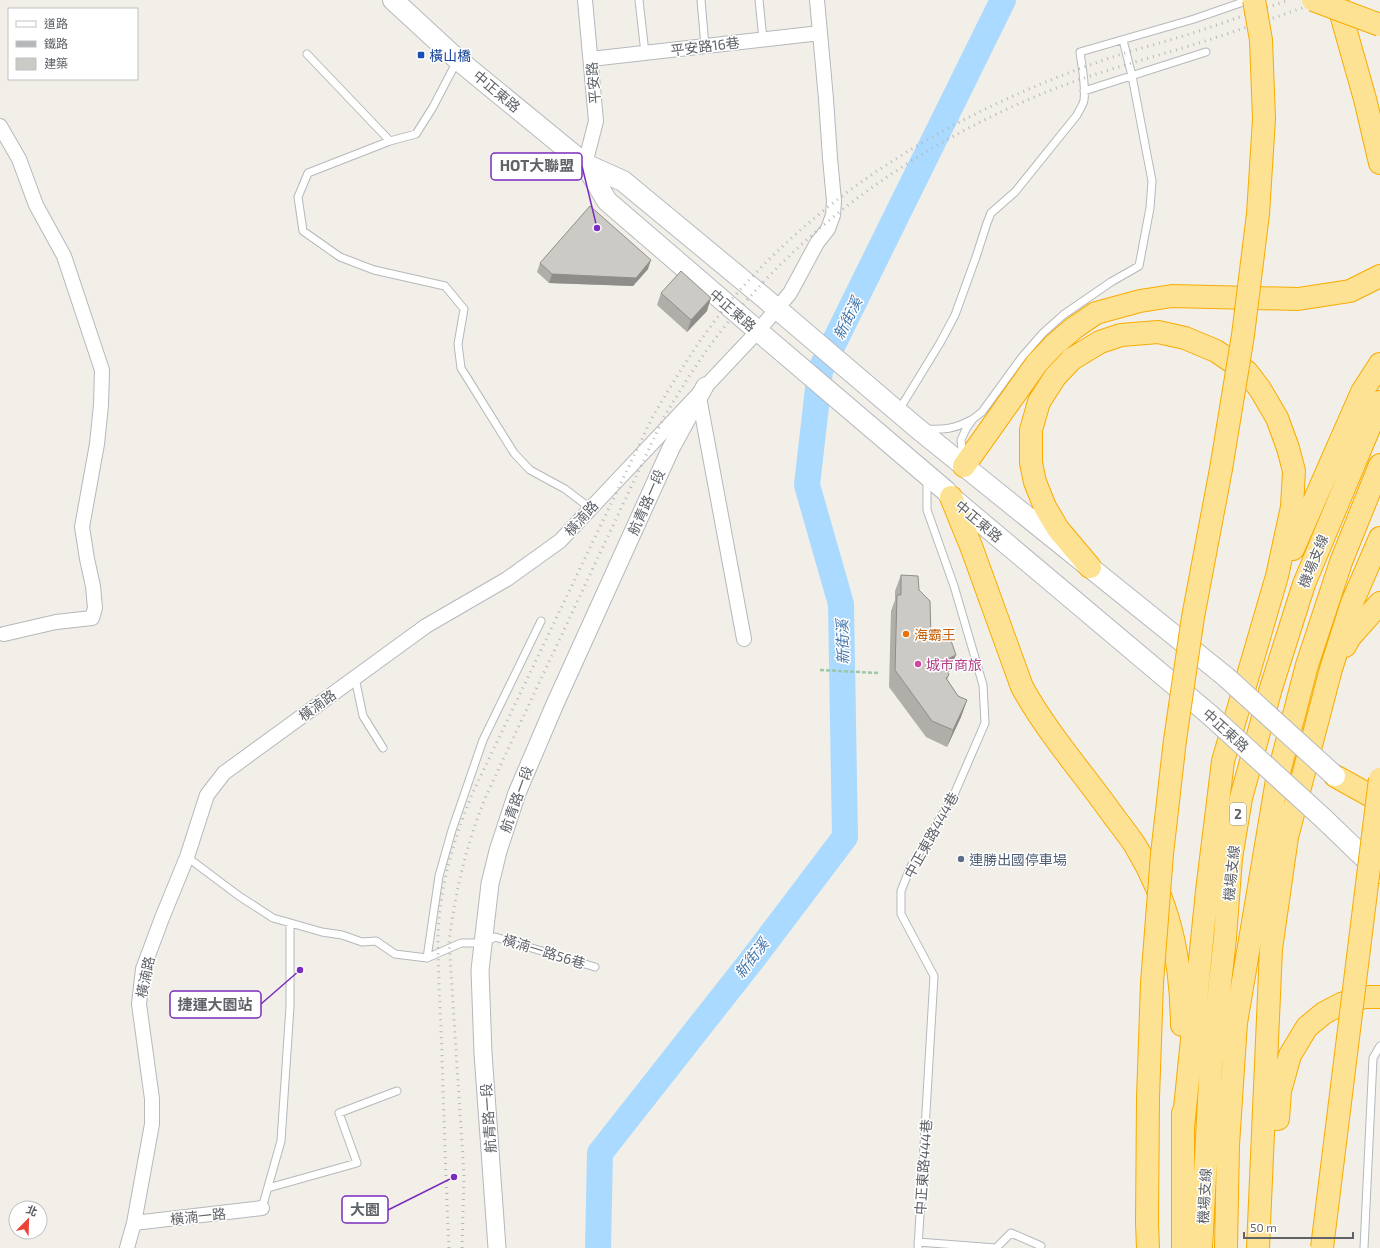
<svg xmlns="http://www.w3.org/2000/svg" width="1380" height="1248" font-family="'Exo 2','Noto Sans TC',sans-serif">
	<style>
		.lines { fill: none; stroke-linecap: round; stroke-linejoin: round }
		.river { stroke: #aadaff; stroke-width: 26 }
		.service-casing { stroke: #b5b8bc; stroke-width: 9 }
		.minor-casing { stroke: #b5b8bc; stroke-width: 16 }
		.tertiary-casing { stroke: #b5b8bc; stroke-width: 19 }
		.secondary-casing { stroke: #b6babf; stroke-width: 22 }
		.motorway-casing { stroke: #f9ab00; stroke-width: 24 }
		.path { stroke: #9cc7a9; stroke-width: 2.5; stroke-dasharray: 4 2; stroke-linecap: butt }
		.service { stroke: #fff; stroke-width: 7 }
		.minor { stroke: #fff; stroke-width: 14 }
		.tertiary { stroke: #fff; stroke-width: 17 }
		.secondary { stroke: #fff; stroke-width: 20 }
		.motorway { stroke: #fde293; stroke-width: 22 }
		.rail { stroke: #b6b7b8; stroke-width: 3; stroke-dasharray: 1 5; stroke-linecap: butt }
		.secondary-bridge-casing { stroke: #b6babf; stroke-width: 22; stroke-linecap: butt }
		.motorway-bridge-casing { stroke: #f9ab00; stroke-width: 24; stroke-linecap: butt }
		.secondary-bridge { stroke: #fff; stroke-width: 20 }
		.motorway-bridge { stroke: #fde293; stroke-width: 22 }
		.wall { fill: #afaea9 }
		.shaded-wall { fill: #8f8d8a }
		.building { fill: #cccac5; stroke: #8f8d8a }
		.transit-dot { fill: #1a4fb4; stroke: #fff; stroke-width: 1.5 }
		.food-dot { fill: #e8710a; stroke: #fff; stroke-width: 1.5 }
		.hotel-dot { fill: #d1479c; stroke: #fff; stroke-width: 1.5 }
		.service-dot { fill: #5c6f8a; stroke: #fff; stroke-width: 1.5 }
		.labels { text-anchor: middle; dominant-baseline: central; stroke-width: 3; stroke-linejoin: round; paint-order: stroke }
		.shield { fill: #fff; stroke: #8f9295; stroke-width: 1 }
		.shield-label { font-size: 13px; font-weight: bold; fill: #5f6368 }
		.street-label { font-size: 14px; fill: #5f6368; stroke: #fff }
		.transit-label { font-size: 14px; fill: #164399; stroke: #fff; text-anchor: start }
		.food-label { font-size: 14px; fill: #c56008; stroke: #fff; text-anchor: start }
		.hotel-label { font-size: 14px; fill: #b23c85; stroke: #fff; text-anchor: start }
		.service-label { font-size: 14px; fill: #4e5e75; stroke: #fff; text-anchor: start }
		.water-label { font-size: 15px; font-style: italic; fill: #4174aa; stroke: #fff }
		.leader { fill: none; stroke: #7b2cbf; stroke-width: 1.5 }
		.callout-dot { fill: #7b2cbf; stroke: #fff; stroke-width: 1.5 }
		.callout { fill: #fff; stroke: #7b2cbf; stroke-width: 1.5 }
		.callout-label { font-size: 15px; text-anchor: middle; font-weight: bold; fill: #5f6368 }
	</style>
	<rect width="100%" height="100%" fill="#f1efe8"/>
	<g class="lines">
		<path class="river" d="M 598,1248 L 600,1153 L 755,956 L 845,837 L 841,604 L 807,485 L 820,371 L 1003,0"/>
		<defs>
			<path id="service" d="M 639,0 L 645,53
				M 701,0 L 705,46
				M 759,0 L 763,39
				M 307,54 L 390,141
				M 457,61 L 433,107 L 416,134 L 390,141 L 308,173 L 298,197 L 303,231 L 340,257 L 374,270 L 445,286 L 464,309 L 458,344 L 461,368 L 514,453 L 530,470 L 565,489 L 590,508
				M 1084,91 L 1206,52
				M 899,410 L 940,343 L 955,315 L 976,257 L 987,223 L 991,213 L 1015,192 L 1077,115 C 1079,110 1083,106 1084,100 C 1086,85 1082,68 1080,52 L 1194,19 L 1249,0
				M 925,429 C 944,430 954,429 971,420
				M 963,458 L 961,440 L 966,429 L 973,419 L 982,412 L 1022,357 L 1043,333 L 1063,315 L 1111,282 L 1139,266 L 1150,208 L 1152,181 L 1132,76 L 1123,40
				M 355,678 L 363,716 L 383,748
				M 187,857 L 239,896 L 273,918 L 322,932 L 342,935 L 362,942 L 376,941 L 395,954 L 427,958 L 439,876 L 452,830 L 483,740 L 541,621
				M 427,958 L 461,943 L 483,943 L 495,937 L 595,967
				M 268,1188 L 357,1163 L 339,1113 L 397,1091
				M 262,1208 L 281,1141 L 290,1007 L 290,923
				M 918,1242 L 996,1248 L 1011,1233 L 1041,1246
				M 918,1248 L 934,976 L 901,914 L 901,891 L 910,868 L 953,797 L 985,723 L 983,685 L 954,586 L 927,510 L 927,479
				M 1364,1248 L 1373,1058 L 1380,1046"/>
			<path id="minor" d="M 585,0 L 596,121 L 585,164
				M 591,59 L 820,33
				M 0,126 L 19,159 L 36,205 L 64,256 L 102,370 L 101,405 L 97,444 L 82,527 L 87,559 L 93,586 L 95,608 L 92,618 L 56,622 L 4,634
				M 699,397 L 744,639
				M 134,1223 L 262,1208
				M 127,1248 L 134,1223 L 152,1124 L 152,1099 L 139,1004 L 143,969 L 162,918 L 187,857 L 207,795 L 224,773 L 426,626 L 507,579 L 560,541 L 758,331 L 790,293 L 817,243 L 828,229 L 833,215 L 834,201 L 830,158 L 826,99 L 817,0"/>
			<path id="tertiary" d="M 497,1248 L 483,1053 L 480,970 L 490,884 L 498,851 L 517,793 L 555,704 L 671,448 L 705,386"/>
			<path id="secondary" d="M 393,0 L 457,59 L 585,164 L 623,181 L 762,296 L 917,428 L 1226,677
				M 585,164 L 607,201 L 758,331 L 946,491 L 951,497 L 1210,715
				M 1324,819 L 1380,873"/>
			<path id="motorway" d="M 1337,0 L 1365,99 L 1380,163
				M 964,466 L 1037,363 L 1054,345 L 1074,328 L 1096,313 L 1140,301 L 1172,296 L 1298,299 L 1350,291 L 1380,276
				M 951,497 L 971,546 L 1022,687 C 1048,734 1084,774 1115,818 C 1122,827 1129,836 1135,845 C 1170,903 1181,957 1182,1025
				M 1293,549 L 1362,392 L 1380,364
				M 1090,567 L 1058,529 L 1045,507 L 1035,482 L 1031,463 L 1031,430 L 1039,402 L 1055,377 L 1072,359 L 1100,342 L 1121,335 L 1158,332 L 1185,338 L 1216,351 L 1247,372 L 1260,389 L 1277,418 L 1288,448 L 1294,471 L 1292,507 L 1277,576 L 1223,761 L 1207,891 L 1183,1128
				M 1345,646 L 1350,637 L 1380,603
				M 1335,776 L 1380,801
				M 1278,1119 L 1280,1091 L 1290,1055 L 1307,1027 L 1324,1013 L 1341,1004 L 1365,997 L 1380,997
				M 1147,1223 L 1148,1248
				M 1183,1248 L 1183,1113
				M 1201,1248 L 1211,1064 L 1225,938 L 1231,858 L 1241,798 L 1271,688 L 1304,584 L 1380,402
				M 1226,1248 L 1228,1145 L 1236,1023 L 1277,780 L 1307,665 L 1341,562 L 1380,465
				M 1258,1248 L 1271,949 L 1287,837 L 1331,669 L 1352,603 L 1380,538"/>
		</defs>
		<use href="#service" class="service-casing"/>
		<use href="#minor" class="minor-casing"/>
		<use href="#tertiary" class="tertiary-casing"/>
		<use href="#secondary" class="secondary-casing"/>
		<use href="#motorway" class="motorway-casing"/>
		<path class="path" d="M 820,670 L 878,673"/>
		<use href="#service" class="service"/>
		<use href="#minor" class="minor"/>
		<use href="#tertiary" class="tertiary"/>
		<use href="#secondary" class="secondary"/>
		<use href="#motorway" class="motorway"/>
		<path class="rail" d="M 449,1248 C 446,1184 444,1121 442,1057 C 441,1018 438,979 438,939 C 439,888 454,837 474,790 L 653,416 C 679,372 706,328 740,290 C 836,182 963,110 1098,62 C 1131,50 1166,42 1199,31 C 1229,21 1259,10 1289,0
			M 462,1248 L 464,1175 L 449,941 C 456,889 466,845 486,796 L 663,419 C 682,387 702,354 726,325 C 808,223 913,149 1032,98 C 1087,74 1145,60 1202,42 C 1243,29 1284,14 1325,0"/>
		<defs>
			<path id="secondary-bridge" d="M 1226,677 L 1335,776
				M 1210,715 L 1324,819"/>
			<path id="motorway-bridge" d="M 1313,0 L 1380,25
				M 1147,1223 L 1148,1098 L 1152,983 L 1162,854 L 1175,740 L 1193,617 L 1221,469 L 1243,335 L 1258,214 L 1264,119 L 1261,40 L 1254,0
				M 1322,1248 L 1380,779"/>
		</defs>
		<use href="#secondary-bridge" class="secondary-bridge-casing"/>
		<use href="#motorway-bridge" class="motorway-bridge-casing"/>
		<use href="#secondary-bridge" class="secondary-bridge"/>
		<use href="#motorway-bridge" class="motorway-bridge"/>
	</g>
	<path class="wall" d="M 540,263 L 648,269 L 633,286 L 549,283 L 537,272 Z
		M 661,293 L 707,311 L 687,332 L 657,305 Z
		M 901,575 L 919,590 L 931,639 L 949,672 L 948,673 L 949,675 L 947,680 L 958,696 L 967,700 L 961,717 L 947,747 L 926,737 L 889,687 L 891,611 L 895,600 L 895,591 Z"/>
	<path class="shaded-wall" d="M 651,260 L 648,269 L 633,286 L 549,283 L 552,274 Z
		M 711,298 L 707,311 L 687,332 L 691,320 Z
		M 956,655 L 949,672 L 935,679 L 941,662 Z
		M 967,700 L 961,717 L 947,747 L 953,730 Z"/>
	<path class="building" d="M 590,206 L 651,260 L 636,278 L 552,274 L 540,263 Z
		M 681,271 L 711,298 L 691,320 L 661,293 Z
		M 901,575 L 918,576 L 919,590 L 930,601 L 931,639 L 948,632 L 956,655 L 941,662 L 949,675 L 946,678 L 958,696 L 967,700 L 953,730 L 932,721 L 895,670 L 897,595 L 901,595 Z"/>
	<rect class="transit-dot" x="417" y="51" width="8" height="8" rx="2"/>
	<circle class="food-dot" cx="906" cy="634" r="4"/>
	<circle class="hotel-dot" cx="918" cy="664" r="4"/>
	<circle class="service-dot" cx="961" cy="859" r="4"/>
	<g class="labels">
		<rect class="shield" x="1230" y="803" width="16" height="22" rx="3"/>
		<g class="shield-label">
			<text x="1238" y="814">2</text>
		</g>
		<g class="street-label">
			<text transform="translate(705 46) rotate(-7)">平安路16巷</text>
			<text transform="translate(593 83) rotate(-95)">平安路</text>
			<text transform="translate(497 91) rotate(40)">中正東路</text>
			<text transform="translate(733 310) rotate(41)">中正東路</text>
			<text transform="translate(646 502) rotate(-66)">航青路一段</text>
			<text transform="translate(581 518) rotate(-48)">橫湳路</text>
			<text transform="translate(979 521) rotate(40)">中正東路</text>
			<text transform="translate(1313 561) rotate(-68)">機場支線</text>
			<text transform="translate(317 705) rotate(-36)">橫湳路</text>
			<text transform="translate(1226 730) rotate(42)">中正東路</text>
			<text transform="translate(516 799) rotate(-70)">航青路一段</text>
			<text transform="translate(931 835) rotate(-61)">中正東路444巷</text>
			<text transform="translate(1231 873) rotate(-84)">機場支線</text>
			<text transform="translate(544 951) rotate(17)">橫湳一路56巷</text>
			<text transform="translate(145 977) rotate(-78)">橫湳路</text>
			<text transform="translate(488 1118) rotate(-94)">航青路一段</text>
			<text transform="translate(923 1167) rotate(-86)">中正東路444巷</text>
			<text transform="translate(1204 1196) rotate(-87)">機場支線</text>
			<text transform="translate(198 1216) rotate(-6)">橫湳一路</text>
		</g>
		<g class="transit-label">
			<text x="429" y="55">橫山橋</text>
		</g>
		<g class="food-label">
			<text x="914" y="634">海霸王</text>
		</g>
		<g class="hotel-label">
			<text x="926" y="664">城市商旅</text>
		</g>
		<g class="service-label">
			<text x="969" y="859">連勝出國停車場</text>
		</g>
		<g class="water-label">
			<text transform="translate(847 318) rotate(-64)">新街溪</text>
			<text transform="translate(842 642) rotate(-91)">新街溪</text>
			<text transform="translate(751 958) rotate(-52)">新街溪</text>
		</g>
	</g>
	<path class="leader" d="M597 228L582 166M300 970L261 1004M454 1177L388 1210"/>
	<g class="callout-dot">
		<circle cx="597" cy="228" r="4"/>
		<circle cx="300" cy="970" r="4"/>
		<circle cx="454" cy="1177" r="4"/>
	</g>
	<g class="callout">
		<rect x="491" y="153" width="91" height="27" rx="4"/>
		<rect x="170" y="991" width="91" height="27" rx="4"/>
		<rect x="342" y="1196" width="46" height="27" rx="4"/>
	</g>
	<g class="callout-label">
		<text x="537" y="171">HOT大聯盟</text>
		<text x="215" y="1010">捷運大園站</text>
		<text x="365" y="1215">大園</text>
	</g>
	<rect x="8" y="8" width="130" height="72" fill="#ffffff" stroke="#bfc1c3"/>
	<rect x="16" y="21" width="20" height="6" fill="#ffffff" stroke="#bfc1c3"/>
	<text x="44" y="28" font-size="12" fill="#5f6368">道路</text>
	<rect x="16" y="41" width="20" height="6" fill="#b6b7b8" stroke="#bfc1c3"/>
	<text x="44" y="48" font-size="12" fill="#5f6368">鐵路</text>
	<rect x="16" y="58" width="20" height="12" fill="#cccac5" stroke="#bfc1c3"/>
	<text x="44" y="68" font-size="12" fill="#5f6368">建築</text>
	<g transform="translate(28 1220) rotate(23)"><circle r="19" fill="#ffffff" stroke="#bfc1c3"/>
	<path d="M0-3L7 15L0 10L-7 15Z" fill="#ea4335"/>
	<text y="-6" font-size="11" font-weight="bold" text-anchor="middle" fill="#5f6368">北</text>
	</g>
	<path d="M1244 1232v6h109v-6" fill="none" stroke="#5f6368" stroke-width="2"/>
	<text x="1250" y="1232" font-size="12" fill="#5f6368" stroke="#ffffff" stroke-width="3" paint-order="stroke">50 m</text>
</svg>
